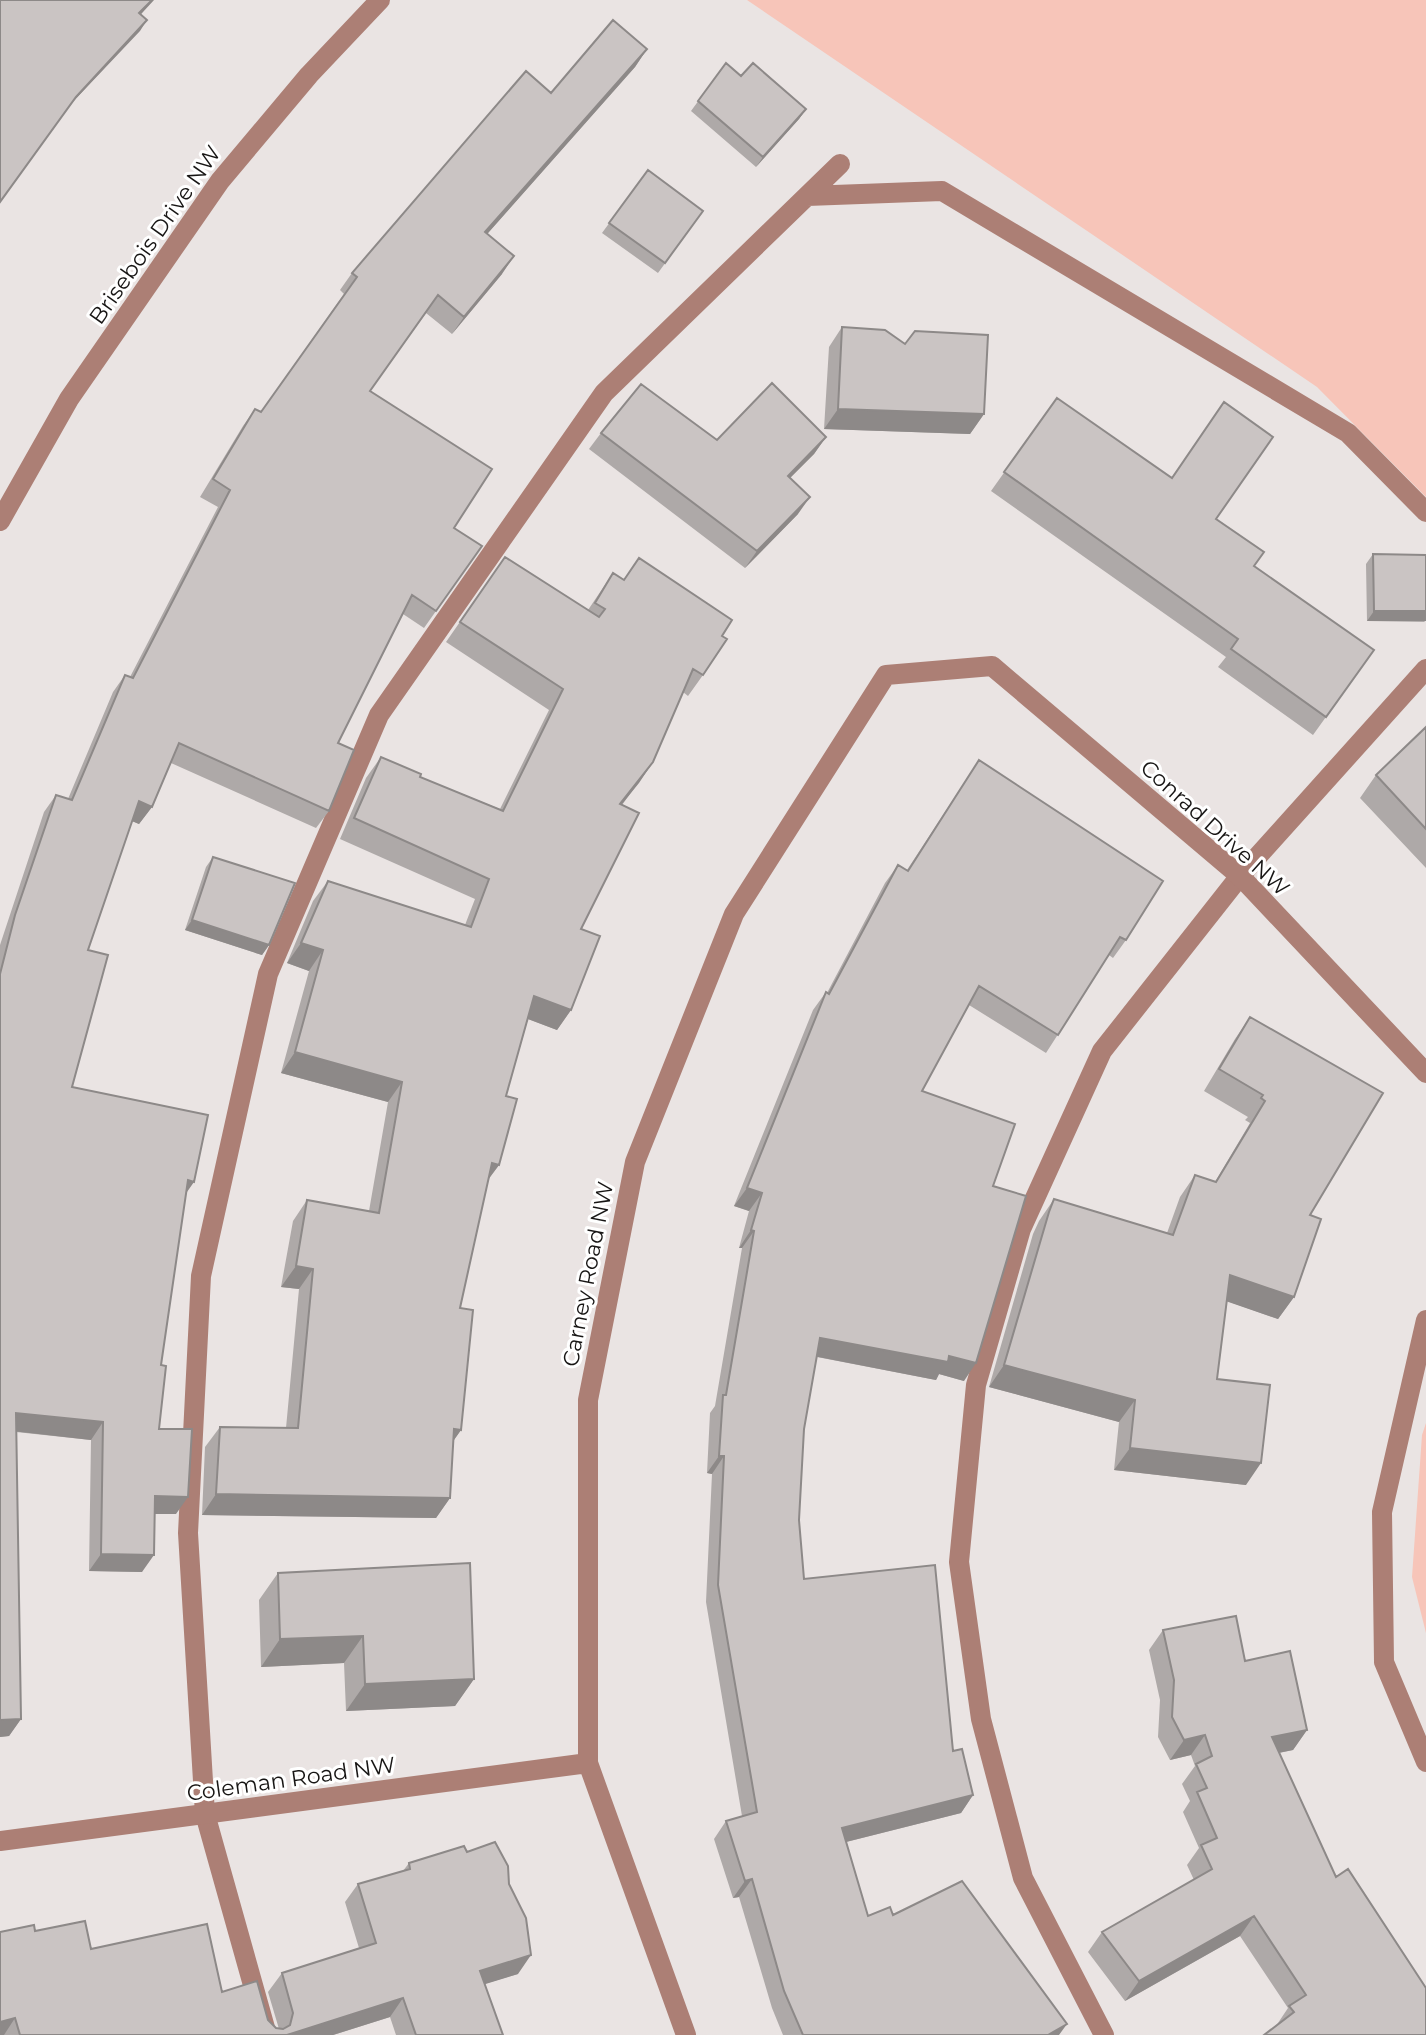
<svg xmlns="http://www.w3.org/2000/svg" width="1426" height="2035" font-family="Montserrat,sans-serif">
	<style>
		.green { fill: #f7c5b9 }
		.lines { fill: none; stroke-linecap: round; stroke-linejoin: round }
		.service { stroke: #ac7f75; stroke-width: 20 }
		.minor { stroke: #ac7f75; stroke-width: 20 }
		.tertiary { stroke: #ac7f75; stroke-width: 20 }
		.wall { fill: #aea9a8 }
		.shaded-wall { fill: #8d8988 }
		.building { fill: #cac4c3; stroke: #8d8988; stroke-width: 2 }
		.labels { text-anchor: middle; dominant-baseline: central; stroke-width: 6; stroke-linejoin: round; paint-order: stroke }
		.street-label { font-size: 22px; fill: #171514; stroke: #fff }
	</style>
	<rect width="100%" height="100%" fill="#eae4e3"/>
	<path class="green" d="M 747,0 L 1426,0 L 1426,497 L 1317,387 Z
		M 1426,1423 L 1426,1633 L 1412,1577 L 1422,1435 Z"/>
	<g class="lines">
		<path class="service" d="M 807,196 L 942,191 L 1348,433 L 1426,512
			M 267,2035 L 205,1814 L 188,1533 L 201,1276 L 268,974 L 379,715 L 604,393 L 840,164
			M 1104,2035 L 1023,1878 L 981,1719 L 959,1562 L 976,1385 L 1021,1229 L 1102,1051 L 1240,876 L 1426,669"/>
		<path class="minor" d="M 1426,1320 L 1382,1512 L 1384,1662 L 1426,1762
			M 0,1841 L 588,1763
			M 686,2035 L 588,1763 L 588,1400 L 635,1162 L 734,914 L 886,675 L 992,666 L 1240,876 L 1426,1073"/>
		<path class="tertiary" d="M 0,521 L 69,399 L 220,181 L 309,75 L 380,0"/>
	</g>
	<path class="wall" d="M 647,49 L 635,67 L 487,234 L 502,274 L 452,334 L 426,313 L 370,391 L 454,528 L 482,546 L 424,628 L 403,614 L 338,743 L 329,811 L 316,828 L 171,763 L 152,807 L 139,824 L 132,821 L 88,950 L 72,1087 L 186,1192 L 161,1365 L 159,1429 L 176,1514 L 154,1514 L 142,1572 L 89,1571 L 91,1440 L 16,1432 L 21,1719 L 9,1736 L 0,1737 L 0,945 L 44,812 L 56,795 L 68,799 L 113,692 L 125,675 L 130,677 L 218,507 L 200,497 L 243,426 L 255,409 L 261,412 L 344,294 L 340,290 L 352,273 L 551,93 Z
		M 726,63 L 741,76 L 806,109 L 799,119 L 756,167 L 691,111 Z
		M 648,170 L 703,211 L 658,273 L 602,233 Z
		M 842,327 L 984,414 L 970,434 L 824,429 L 829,347 Z
		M 1057,398 L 1216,519 L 1254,566 L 1374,650 L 1313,735 L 1218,667 L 1226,657 L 991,491 Z
		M 601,433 L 717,440 L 826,437 L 814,454 L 790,478 L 798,514 L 745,568 L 589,449 Z
		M 1373,554 L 1425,622 L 1367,621 L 1366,564 Z
		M 505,557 L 588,610 L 613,573 L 722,636 L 703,675 L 688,696 L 683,692 L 653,762 L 622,805 L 581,929 L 571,1010 L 557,1030 L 528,1019 L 506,1096 L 499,1165 L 488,1180 L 460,1308 L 461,1430 L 453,1441 L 450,1498 L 436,1518 L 202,1515 L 205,1447 L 220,1427 L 286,1428 L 299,1289 L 281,1287 L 293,1221 L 307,1200 L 369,1211 L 388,1102 L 281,1073 L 309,971 L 287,963 L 313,901 L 328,881 L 465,925 L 475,899 L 340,839 L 366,778 L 381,757 L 420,777 L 500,809 L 549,710 L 446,642 Z
		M 1426,727 L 1426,868 L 1360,798 L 1376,775 Z
		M 979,760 L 1126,940 L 1113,958 L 1109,955 L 1046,1053 L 969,1005 L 922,1091 L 993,1186 L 964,1381 L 939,1374 L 936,1380 L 817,1357 L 804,1429 L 799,1520 L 804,1579 L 953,1751 L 973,1795 L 961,1813 L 846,1842 L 868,1916 L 893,1915 L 1059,2035 L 783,2035 L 772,2008 L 739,1897 L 733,1898 L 714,1839 L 726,1821 L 742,1816 L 706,1602 L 712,1474 L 707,1473 L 710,1413 L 715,1406 L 742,1248 L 739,1248 L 749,1211 L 734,1206 L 813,1010 L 826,992 L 827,993 L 885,883 L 898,865 L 907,870 Z
		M 213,857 L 269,945 L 262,955 L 185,930 L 206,867 Z
		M 1250,1017 L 1310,1215 L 1294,1297 L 1278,1319 L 1227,1301 L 1217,1379 L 1246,1485 L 1114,1470 L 1119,1422 L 989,1387 L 1033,1234 L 1039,1221 L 1054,1199 L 1167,1233 L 1180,1197 L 1195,1175 L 1215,1182 L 1250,1123 L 1245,1120 L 1248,1117 L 1204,1091 L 1235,1039 Z
		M 278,1573 L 474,1679 L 455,1706 L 346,1711 L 344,1663 L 261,1667 L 259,1600 Z
		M 1163,1630 L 1245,1661 L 1307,1730 L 1293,1750 L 1279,1753 L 1336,1877 L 1426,1988 L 1276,2026 L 1288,2008 L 1240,1936 L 1125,2001 L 1088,1952 L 1102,1932 L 1194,1880 L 1187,1865 L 1199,1848 L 1183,1812 L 1190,1801 L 1182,1784 L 1195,1766 L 1191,1755 L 1170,1760 L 1158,1737 L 1160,1700 L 1149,1650 Z
		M 467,1852 L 509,1884 L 518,1974 L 484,1984 L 503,2035 L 396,2035 L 390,2017 L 333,2035 L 0,2035 L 35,1931 L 222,1992 L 268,2020 L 276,2028 L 279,2029 L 268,1992 L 282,1973 L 359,1948 L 345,1902 L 358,1884 L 403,1871 L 409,1863 Z"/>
	<path class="shaded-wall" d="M 152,0 L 154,0 L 132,24 L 139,13 Z
		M 147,20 L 140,31 L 68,107 L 76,97 Z
		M 647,49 L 635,67 L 473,250 L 485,232 Z
		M 806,109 L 799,119 L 756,167 L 763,157 Z
		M 514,256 L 502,274 L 452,334 L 464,317 Z
		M 838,409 L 984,414 L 970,434 L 824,429 Z
		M 826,437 L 814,454 L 776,492 L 788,476 Z
		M 810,497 L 798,514 L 745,568 L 757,551 Z
		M 1374,611 L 1426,611 L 1426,621 L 1367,621 Z
		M 653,762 L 639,783 L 606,824 L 620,804 Z
		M 139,801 L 152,807 L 139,824 L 127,819 Z
		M 192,920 L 269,945 L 262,955 L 185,930 Z
		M 301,943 L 323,950 L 309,971 L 287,963 Z
		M 534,996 L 571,1010 L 557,1030 L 520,1016 Z
		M 295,1052 L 402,1082 L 388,1102 L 281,1073 Z
		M 492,1163 L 499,1165 L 484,1185 Z
		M 188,1180 L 194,1182 L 182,1199 Z
		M 747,1188 L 762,1193 L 749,1211 L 734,1206 Z
		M 751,1230 L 754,1231 L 742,1248 L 739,1248 Z
		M 296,1266 L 313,1269 L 299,1289 L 281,1287 Z
		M 1230,1275 L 1294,1297 L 1278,1319 L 1214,1297 Z
		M 820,1338 L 949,1356 L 976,1363 L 964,1381 L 939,1374 L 936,1380 L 808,1355 Z
		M 1004,1365 L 1135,1400 L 1119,1422 L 989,1387 Z
		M 16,1413 L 103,1422 L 91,1440 L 3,1430 Z
		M 454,1429 L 461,1430 L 447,1450 Z
		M 1130,1448 L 1261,1463 L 1246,1485 L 1114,1470 Z
		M 719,1456 L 724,1456 L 712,1474 L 707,1473 Z
		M 216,1494 L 450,1498 L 436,1518 L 202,1515 Z
		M 155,1496 L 188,1497 L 176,1514 L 143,1514 Z
		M 101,1554 L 154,1555 L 142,1572 L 89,1571 Z
		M 363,1636 L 344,1663 L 261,1667 L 280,1639 Z
		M 474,1679 L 455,1706 L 346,1711 L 365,1684 Z
		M 21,1719 L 9,1736 L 0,1737 L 0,1720 Z
		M 1307,1730 L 1293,1750 L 1258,1757 L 1272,1737 Z
		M 1205,1735 L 1191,1755 L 1170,1760 L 1184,1740 Z
		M 973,1795 L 961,1813 L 830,1846 L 842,1828 Z
		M 752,1879 L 739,1897 L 733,1898 L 745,1881 Z
		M 1254,1916 L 1240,1936 L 1125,2001 L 1139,1981 Z
		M 531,1955 L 518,1974 L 466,1990 L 480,1971 Z
		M 403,1998 L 390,2017 L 333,2035 L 287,2035 Z
		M 15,2018 L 4,2035 L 0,2035 L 0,2022 Z
		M 1067,2024 L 1059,2035 L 1048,2035 Z"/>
	<path class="building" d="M 0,0 L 152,0 L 139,13 L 147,20 L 76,97 L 0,202 Z
		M 613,20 L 647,49 L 485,232 L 514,256 L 464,317 L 438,295 L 370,391 L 492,469 L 454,528 L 482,546 L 436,611 L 412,595 L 338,743 L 354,750 L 329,811 L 179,743 L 152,807 L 139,801 L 88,950 L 108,955 L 72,1087 L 208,1115 L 194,1182 L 188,1180 L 161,1365 L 166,1366 L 159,1429 L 192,1429 L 188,1497 L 155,1496 L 154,1555 L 101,1554 L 103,1422 L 16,1413 L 21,1719 L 0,1720 L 0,974 L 15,915 L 56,795 L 72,800 L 125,675 L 133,678 L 230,490 L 213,479 L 255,409 L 261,412 L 357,277 L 352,273 L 526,71 L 551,93 Z
		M 726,63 L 741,76 L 753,63 L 806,109 L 763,157 L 698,101 Z
		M 648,170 L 703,211 L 665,263 L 609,223 Z
		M 842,327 L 885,330 L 905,344 L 915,331 L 988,335 L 984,414 L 838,409 Z
		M 772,383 L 826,437 L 788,476 L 810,497 L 757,551 L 601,433 L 641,384 L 717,440 Z
		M 1057,398 L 1172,478 L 1224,402 L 1273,437 L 1216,519 L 1264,552 L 1254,566 L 1374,650 L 1326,717 L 1231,649 L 1238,639 L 1004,472 Z
		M 1373,554 L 1426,555 L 1426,611 L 1374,611 Z
		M 505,557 L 599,617 L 605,609 L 595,603 L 613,573 L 624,580 L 639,558 L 732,620 L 722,636 L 727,639 L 703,675 L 693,669 L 653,762 L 620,804 L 639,813 L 581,929 L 600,936 L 571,1010 L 534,996 L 506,1096 L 517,1099 L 499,1165 L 492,1163 L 460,1308 L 473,1310 L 461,1430 L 454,1429 L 450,1498 L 216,1494 L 220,1427 L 298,1428 L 313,1269 L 296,1266 L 307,1200 L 379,1213 L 402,1082 L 295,1052 L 323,950 L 301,943 L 328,881 L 471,927 L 489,879 L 354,818 L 381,757 L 421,774 L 420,777 L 503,811 L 563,689 L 460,622 Z
		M 1426,727 L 1426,829 L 1376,775 Z
		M 979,760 L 1163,881 L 1126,940 L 1120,937 L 1058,1035 L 979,986 L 922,1091 L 1015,1124 L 993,1186 L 1026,1196 L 976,1363 L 949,1356 L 948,1362 L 820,1338 L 804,1429 L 799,1520 L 804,1579 L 935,1565 L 953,1751 L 962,1749 L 973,1795 L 842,1828 L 868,1916 L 890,1907 L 893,1915 L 962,1881 L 1067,2024 L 1048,2035 L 803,2035 L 784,1991 L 752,1879 L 745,1881 L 726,1821 L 757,1812 L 718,1585 L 724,1456 L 719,1456 L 723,1395 L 726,1395 L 754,1231 L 751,1230 L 762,1193 L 747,1188 L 826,992 L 829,994 L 898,865 L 908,871 Z
		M 213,857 L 295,883 L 269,945 L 192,920 Z
		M 1250,1017 L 1383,1093 L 1310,1215 L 1321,1219 L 1294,1297 L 1230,1275 L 1217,1379 L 1270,1385 L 1261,1463 L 1130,1448 L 1135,1400 L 1004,1365 L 1049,1212 L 1054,1199 L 1173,1235 L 1195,1175 L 1216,1182 L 1265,1101 L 1261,1098 L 1263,1095 L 1219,1069 Z
		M 470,1563 L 474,1679 L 365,1684 L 363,1636 L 280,1639 L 278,1573 Z
		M 1236,1616 L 1245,1661 L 1290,1651 L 1307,1730 L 1272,1737 L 1336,1877 L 1348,1869 L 1426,1988 L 1426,2035 L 1264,2035 L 1294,2012 L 1289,2006 L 1306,1995 L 1254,1916 L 1139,1981 L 1102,1932 L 1212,1869 L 1201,1845 L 1217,1838 L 1197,1792 L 1207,1788 L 1196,1764 L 1212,1756 L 1205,1735 L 1184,1740 L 1172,1717 L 1174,1680 L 1163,1630 Z
		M 495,1842 L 508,1866 L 509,1884 L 526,1918 L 531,1955 L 480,1971 L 503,2035 L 416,2035 L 403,1998 L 287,2035 L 20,2035 L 15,2018 L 0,2022 L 0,1932 L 34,1925 L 35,1931 L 85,1921 L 91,1949 L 207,1924 L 222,1992 L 257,1981 L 268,2020 L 276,2028 L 283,2029 L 290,2025 L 293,2013 L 282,1973 L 376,1943 L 358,1884 L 410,1869 L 409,1863 L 464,1846 L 467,1852 Z"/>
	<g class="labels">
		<g class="street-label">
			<text transform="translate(155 235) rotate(-55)">Brisebois Drive NW</text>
			<text transform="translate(1215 828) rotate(42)">Conrad Drive NW</text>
			<text transform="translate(588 1274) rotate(-79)">Carney Road NW</text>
			<text transform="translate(291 1779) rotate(-8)">Coleman Road NW</text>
		</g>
	</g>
</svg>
